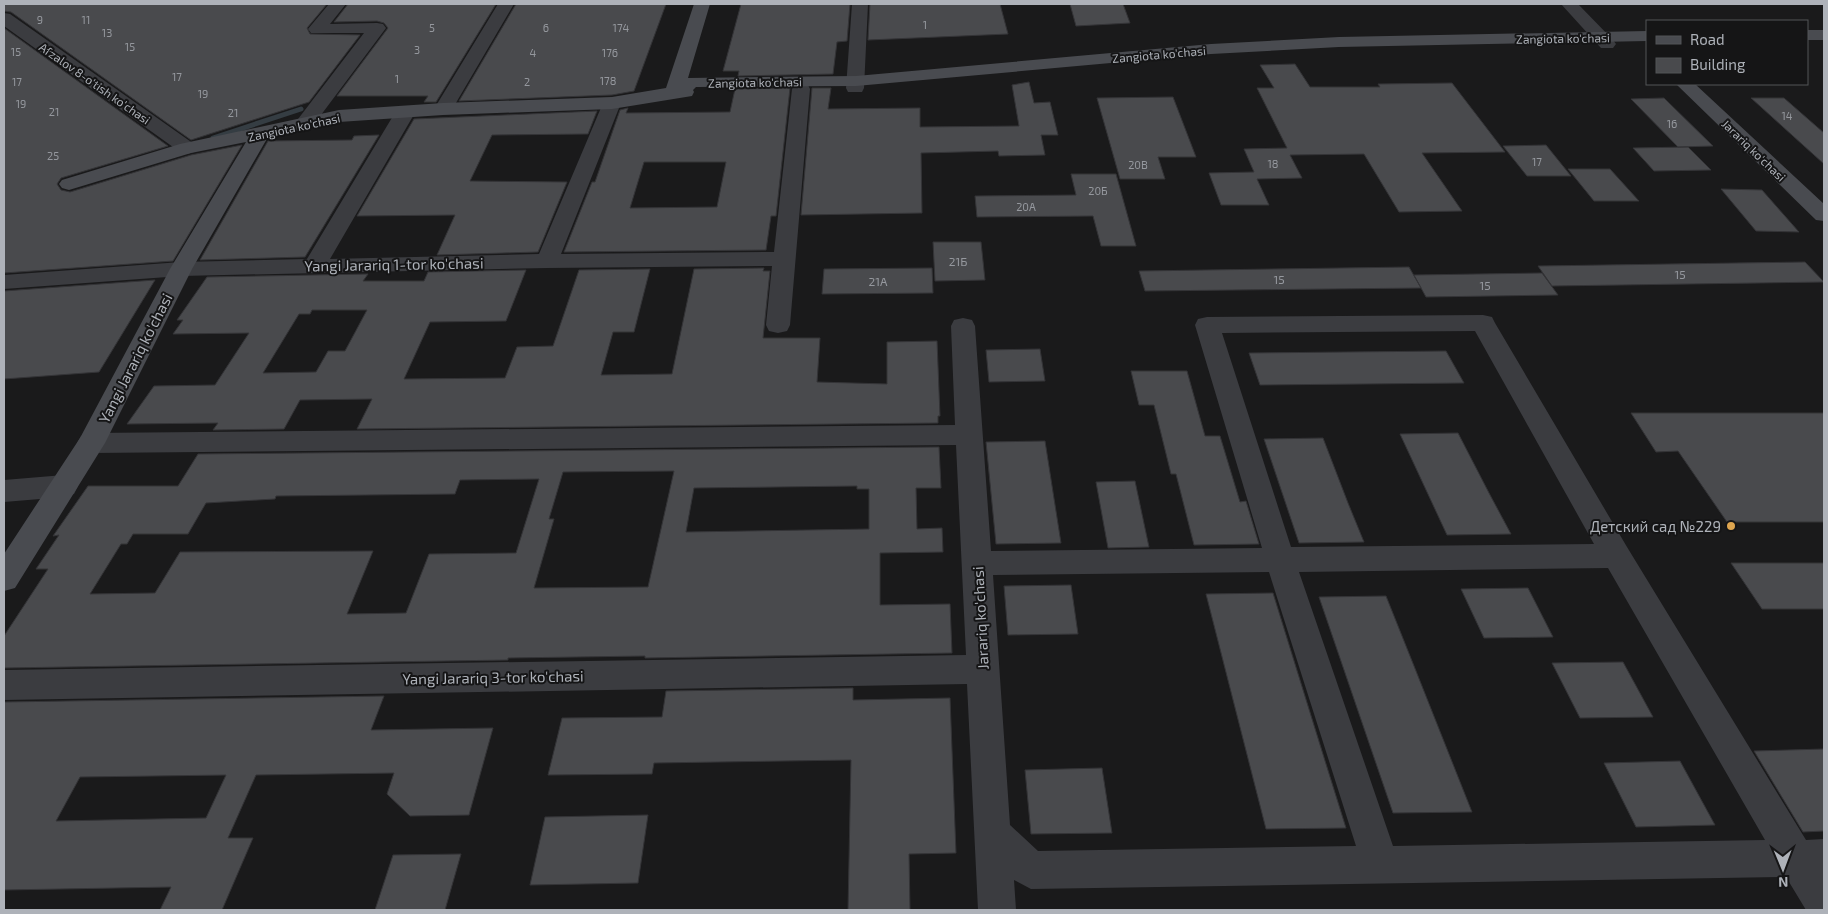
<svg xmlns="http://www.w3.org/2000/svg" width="1828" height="914" font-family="'Exo 2',sans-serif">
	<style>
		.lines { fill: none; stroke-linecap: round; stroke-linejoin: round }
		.stream { stroke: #353d43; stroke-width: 5 }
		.building { fill: #494a4d; stroke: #343437; fill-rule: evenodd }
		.street { fill: #3b3c40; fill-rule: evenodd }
		.secondary { fill: #494b50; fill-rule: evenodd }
		.poi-dot { fill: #dea54f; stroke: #151516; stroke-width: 2 }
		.labels { text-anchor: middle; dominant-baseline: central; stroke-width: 4; stroke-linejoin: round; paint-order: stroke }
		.far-number-label { font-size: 11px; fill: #95989e }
		.far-street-label { font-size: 12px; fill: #aeb2b9; stroke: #151516 }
		.number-label { font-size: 12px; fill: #95989e }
		.street-label { font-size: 15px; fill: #aeb2b9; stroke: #151516 }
		.poi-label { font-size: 15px; fill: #aeb2b9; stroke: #151516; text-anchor: end }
	</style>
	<rect width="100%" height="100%" fill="#1a1a1b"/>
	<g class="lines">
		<path class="stream" d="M 213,138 L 301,109"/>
	</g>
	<path class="building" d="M 4,4 L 327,4 L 307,28 L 310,34 L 360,35 L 309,102 L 191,140 L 11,12 L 4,11 Z
		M 348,4 L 496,4 L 436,102 L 424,102 L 428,96 L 337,96 L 388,28 L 384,23 L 377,21 L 334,22 Z
		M 516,4 L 666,4 L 634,91 L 612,95 L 459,101 Z
		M 741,4 L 850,4 L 847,41 L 837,42 L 833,74 L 738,76 L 739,71 L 723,71 Z
		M 870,4 L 1000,4 L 1008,34 L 868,40 Z
		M 1070,4 L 1123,4 L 1130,23 L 1076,26 Z
		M 4,28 L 168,146 L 61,178 L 57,184 L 61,190 L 70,192 L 191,155 L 242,145 L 173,261 L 4,273 Z
		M 1295,64 L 1310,87 L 1380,87 L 1378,84 L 1452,83 L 1505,152 L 1422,153 L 1462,211 L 1399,212 L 1364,154 L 1290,155 L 1302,178 L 1257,179 L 1269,205 L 1221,205 L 1209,173 L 1254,172 L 1244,149 L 1287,148 L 1257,88 L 1274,88 L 1260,65 Z
		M 1029,82 L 1034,103 L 1050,102 L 1058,135 L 1041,135 L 1045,155 L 999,156 L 998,151 L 921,153 L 922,213 L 801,215 L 812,88 L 831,88 L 828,109 L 920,108 L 920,127 L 1019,126 L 1012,85 Z
		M 790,88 L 776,216 L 771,216 L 766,250 L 564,252 L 592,182 L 595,182 L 620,110 L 628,108 L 626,113 L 730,112 L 735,89 ZM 644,162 L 726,162 L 717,207 L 630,208 Z
		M 1173,97 L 1196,157 L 1158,157 L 1165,179 L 1120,179 L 1097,98 Z
		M 1664,98 L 1713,146 L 1678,147 L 1631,99 Z
		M 1751,98 L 1784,98 L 1824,133 L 1824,164 Z
		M 597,111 L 588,134 L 492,135 L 470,181 L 567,182 L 538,252 L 437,255 L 455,215 L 357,216 L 414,119 Z
		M 379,135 L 305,257 L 200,260 L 268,141 L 352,140 L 354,136 Z
		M 1546,145 L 1571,176 L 1527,176 L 1503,146 Z
		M 1688,147 L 1711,170 L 1654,171 L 1633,148 Z
		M 1568,169 L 1610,169 L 1639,201 L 1594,201 Z
		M 1071,174 L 1116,174 L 1136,246 L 1101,246 L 1093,216 L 977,217 L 975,196 L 1076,195 Z
		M 1721,189 L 1762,190 L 1799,232 L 1756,231 Z
		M 933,242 L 981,242 L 985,280 L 935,281 Z
		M 1805,262 L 1824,282 L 1552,286 L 1538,266 Z
		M 1409,267 L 1421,288 L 1145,291 L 1139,271 Z
		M 764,268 L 763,271 L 770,271 L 763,338 L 820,338 L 817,382 L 887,384 L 887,342 L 937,341 L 940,416 L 938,416 L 938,423 L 357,429 L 372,399 L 300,400 L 284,429 L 213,430 L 218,423 L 127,424 L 154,386 L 215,385 L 249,333 L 173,334 L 183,320 L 177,320 L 207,277 L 368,274 L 363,281 L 424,281 L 428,272 L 526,270 L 506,321 L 430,322 L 404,379 L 505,378 L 517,347 L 553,346 L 579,270 L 650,269 L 634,332 L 613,332 L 601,375 L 672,374 L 694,269 ZM 312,310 L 367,310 L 345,351 L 328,351 L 316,372 L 263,373 L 299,314 L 310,314 Z
		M 932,268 L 933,293 L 822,294 L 824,269 Z
		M 1542,273 L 1558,295 L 1426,297 L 1414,275 Z
		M 155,280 L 99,372 L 4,379 L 4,291 Z
		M 1040,349 L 1045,381 L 989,382 L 986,350 Z
		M 1446,351 L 1464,383 L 1260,385 L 1249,353 Z
		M 1131,371 L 1187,371 L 1205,436 L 1220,436 L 1240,502 L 1246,501 L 1259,544 L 1194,545 L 1176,474 L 1171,474 L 1154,405 L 1139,405 Z
		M 1631,413 L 1824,413 L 1824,522 L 1727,522 L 1678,451 L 1656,452 Z
		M 1458,433 L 1489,493 L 1511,534 L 1447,535 L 1400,434 Z
		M 1323,438 L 1348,503 L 1364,542 L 1299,543 L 1264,439 Z
		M 1045,441 L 1061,543 L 996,544 L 986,442 Z
		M 939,447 L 941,488 L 916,488 L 917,529 L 942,528 L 943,552 L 880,553 L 880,605 L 950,604 L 952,653 L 645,658 L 645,656 L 508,658 L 508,660 L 4,668 L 4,636 L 48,569 L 36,569 L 59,535 L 53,536 L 88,486 L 178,486 L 198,454 ZM 674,471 L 648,587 L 534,588 L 554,519 L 549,519 L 563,472 ZM 539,479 L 516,553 L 429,554 L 406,613 L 347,614 L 373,551 L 180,552 L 155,593 L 90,594 L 121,544 L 127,544 L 133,534 L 188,534 L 206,503 L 275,499 L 276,496 L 455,494 L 460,480 ZM 857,486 L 857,489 L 869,489 L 869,529 L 686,532 L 694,488 Z
		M 1135,481 L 1149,547 L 1108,548 L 1096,482 Z
		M 1731,563 L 1824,563 L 1824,609 L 1762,609 Z
		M 1071,585 L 1078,634 L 1008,635 L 1004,586 Z
		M 1528,588 L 1553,637 L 1484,638 L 1461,589 Z
		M 1273,593 L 1326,764 L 1346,828 L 1266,829 L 1206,594 Z
		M 1386,596 L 1416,671 L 1472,812 L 1393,813 L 1319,597 Z
		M 1623,662 L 1653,717 L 1580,718 L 1552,663 Z
		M 853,688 L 853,700 L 950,698 L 956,853 L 909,854 L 910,910 L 848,910 L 851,760 L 654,763 L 652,774 L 548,775 L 562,718 L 662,717 L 666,691 Z
		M 384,696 L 371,730 L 493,728 L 469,815 L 410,816 L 387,794 L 394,773 L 256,775 L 228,838 L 253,838 L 222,910 L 160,910 L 171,887 L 4,890 L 4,702 ZM 226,775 L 206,818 L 56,821 L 80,777 Z
		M 1824,749 L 1824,831 L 1803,832 L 1754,751 Z
		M 1680,761 L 1715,825 L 1636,827 L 1604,763 Z
		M 1102,768 L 1112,833 L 1031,834 L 1025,770 Z
		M 648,815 L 638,883 L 530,885 L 545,817 Z
		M 461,854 L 445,910 L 375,910 L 393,855 Z"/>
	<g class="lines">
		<path class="street" d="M 329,4 L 346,4 L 330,24 L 377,23 L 383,24 L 386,28 L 312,127 L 298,127 L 295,123 L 364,33 L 311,33 L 308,29 Z
			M 498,4 L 514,4 L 450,113 L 436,113 L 434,109 Z
			M 852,4 L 868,4 L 864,88 L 862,92 L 848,92 L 846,88 Z
			M 1561,4 L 1578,4 L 1613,40 L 1616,44 L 1613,48 L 1601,48 Z
			M 4,13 L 10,14 L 194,144 L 197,148 L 194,152 L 187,154 L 180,152 L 4,26 Z
			M 801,83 L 808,85 L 810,89 L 790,325 L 787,331 L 778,333 L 769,331 L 766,325 L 772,266 L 547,268 L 181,276 L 4,289 L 4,275 L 181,262 L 307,259 L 396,111 L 399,107 L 413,107 L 416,111 L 330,259 L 539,254 L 603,103 L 605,99 L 619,99 L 621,103 L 561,254 L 774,252 L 792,89 L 794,85 Z
			M 1483,315 L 1492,317 L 1495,323 L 1627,547 L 1806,840 L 1824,839 L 1824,910 L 1806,910 L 1786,877 L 1031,889 L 1014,880 L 1016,910 L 978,910 L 967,684 L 4,700 L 4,670 L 966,655 L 956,445 L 91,453 L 81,450 L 77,443 L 81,436 L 91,433 L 955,425 L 951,326 L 954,320 L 963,318 L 972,320 L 975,326 L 991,551 L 1262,548 L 1195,325 L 1198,319 L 1207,317 ZM 1475,331 L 1594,544 L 1291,547 L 1222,333 ZM 1608,568 L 1765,840 L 1393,846 L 1299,572 ZM 1269,572 L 1356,846 L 1038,851 L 1010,825 L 993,575 Z
			M 64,475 L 74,478 L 78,486 L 74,494 L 64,497 L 4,502 L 4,480 Z"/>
		<path class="secondary" d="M 694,4 L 710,4 L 688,78 L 856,76 L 1211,44 L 1339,37 L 1647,31 L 1647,41 L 1339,47 L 1211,54 L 856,86 L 696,87 L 693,90 L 694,92 L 692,96 L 612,109 L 443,115 L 339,122 L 268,137 L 192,269 L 105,443 L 15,588 L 4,591 L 4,554 L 80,438 L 170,269 L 246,142 L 191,153 L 69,190 L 62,188 L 59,184 L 62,180 L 180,144 L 339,110 L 443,103 L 612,97 L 666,88 Z
			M 1807,30 L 1824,30 L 1824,40 L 1807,40 Z
			M 1676,84 L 1695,84 L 1824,204 L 1824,221 L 1816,220 Z"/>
	</g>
	<circle class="poi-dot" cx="1731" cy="526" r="5"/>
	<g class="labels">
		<g class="far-number-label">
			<text x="40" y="19">9</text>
			<text x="86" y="19">11</text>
			<text x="925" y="24">1</text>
			<text x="432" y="27">5</text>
			<text x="546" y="27">6</text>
			<text x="621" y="27">174</text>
			<text x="107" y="32">13</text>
			<text x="130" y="46">15</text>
			<text x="417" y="49">3</text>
			<text x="16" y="51">15</text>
			<text x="533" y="52">4</text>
			<text x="610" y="52">176</text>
			<text x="177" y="76">17</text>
			<text x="397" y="78">1</text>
			<text x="608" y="80">178</text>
			<text x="17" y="81">17</text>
			<text x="527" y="81">2</text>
			<text x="203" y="93">19</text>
			<text x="21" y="103">19</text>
			<text x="54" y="111">21</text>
			<text x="233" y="112">21</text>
			<text x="1787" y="115">14</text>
			<text x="1672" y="123">16</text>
			<text x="53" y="155">25</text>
			<text x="1537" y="161">17</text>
			<text x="1273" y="163">18</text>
			<text x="1138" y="164">20В</text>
			<text x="1098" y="190">20Б</text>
			<text x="1026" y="206">20А</text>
		</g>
		<g class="far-street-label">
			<text transform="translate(1563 38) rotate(-1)">Zangiota ko'chasi</text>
			<text transform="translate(1159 54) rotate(-5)">Zangiota ko'chasi</text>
			<text transform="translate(755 82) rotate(-1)">Zangiota ko'chasi</text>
			<text transform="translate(95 83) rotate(35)">Afzalov 8-o'tish ko'chasi</text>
			<text transform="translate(294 127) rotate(-12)">Zangiota ko'chasi</text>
			<text transform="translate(1754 150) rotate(44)">Jarariq ko'chasi</text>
		</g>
		<g class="number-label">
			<text x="958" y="261">21Б</text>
			<text x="1680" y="274">15</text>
			<text x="1279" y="279">15</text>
			<text x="878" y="281">21А</text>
			<text x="1485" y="285">15</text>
		</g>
		<g class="street-label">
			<text transform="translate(394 264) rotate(-1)">Yangi Jarariq 1-tor ko'chasi</text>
			<text transform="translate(135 358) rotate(-63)">Yangi Jarariq ko'chasi</text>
			<text transform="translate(980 618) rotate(-93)">Jarariq ko'chasi</text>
			<text transform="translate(493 677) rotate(-1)">Yangi Jarariq 3-tor ko'chasi</text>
		</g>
		<g class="poi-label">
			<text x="1721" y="526">Детский сад №229</text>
		</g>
	</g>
	<rect width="1828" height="914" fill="none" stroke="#aeb2b9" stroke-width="10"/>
	<rect x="1646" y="20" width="162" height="65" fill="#151516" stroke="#525457"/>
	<rect x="1656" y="36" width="25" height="8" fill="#494b50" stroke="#525457"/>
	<text x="1690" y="45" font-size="15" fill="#aeb2b9">Road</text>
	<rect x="1656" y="58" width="25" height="15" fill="#494a4d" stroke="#525457"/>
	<text x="1690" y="70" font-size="15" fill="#aeb2b9">Building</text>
	<g transform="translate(1783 869) rotate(179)" stroke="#151516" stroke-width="4" paint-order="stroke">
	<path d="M0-4L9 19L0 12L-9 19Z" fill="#aeb2b9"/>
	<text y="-8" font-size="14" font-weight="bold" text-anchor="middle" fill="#aeb2b9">N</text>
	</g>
</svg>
